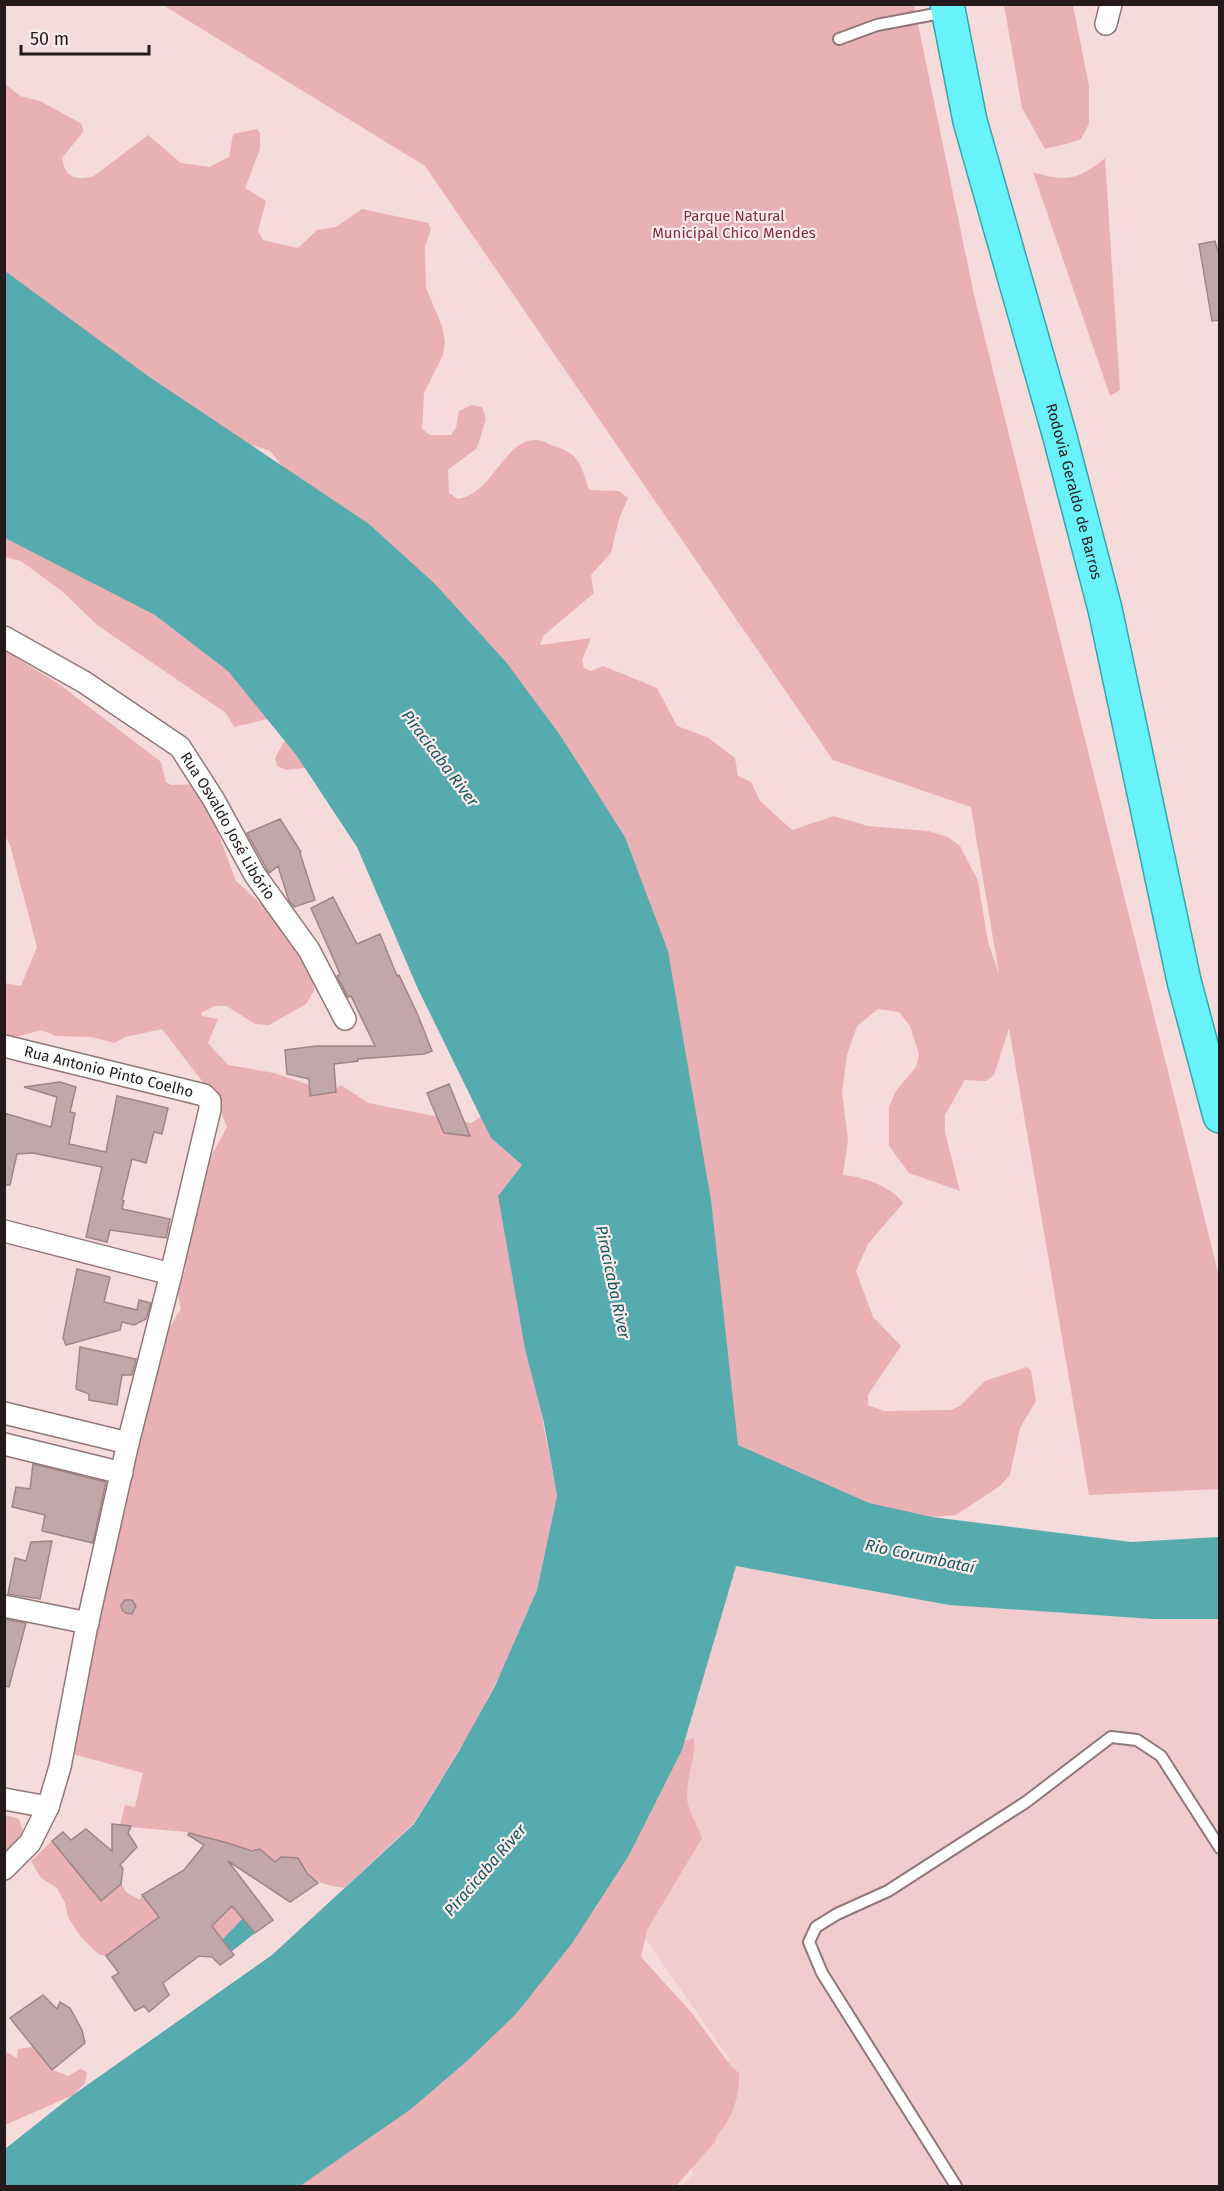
<svg xmlns="http://www.w3.org/2000/svg" width="1224" height="2191" font-family="'Fira Sans',sans-serif">
	<style>
		.built { fill: #f0cccf }
		.green { fill: #e9b0b5 }
		.water { fill: #56abaf }
		.building { fill: #c1a7a9; stroke: #9e8587; stroke-width: 1.5 }
		.lines { fill: none; stroke-linecap: round; stroke-linejoin: round }
		.service-casing { stroke: #907779; stroke-width: 14 }
		.minor-casing { stroke: #907779; stroke-width: 24 }
		.trunk-casing { stroke: #38a4ab; stroke-width: 36 }
		.service { stroke: #fff; stroke-width: 10 }
		.minor { stroke: #fff; stroke-width: 21 }
		.trunk { stroke: #68f2fa; stroke-width: 33 }
		.labels { text-anchor: middle; dominant-baseline: central; stroke-width: 4.5; stroke-linejoin: round; paint-order: stroke }
		.park-label { font-size: 15px; fill: #802f3d; stroke: #fcebec }
		.street-label { font-size: 15px; fill: #241a1b; stroke: #fcebec }
		.water-label { font-size: 16px; font-style: italic; fill: #105a5d; stroke: #fcebec }
	</style>
	<rect width="100%" height="100%" fill="#f6dbdd"/>
	<path class="built" d="M 735,1566 L 949,1605 L 1152,1619 L 1219,1619 L 1219,2186 L 682,2186 L 693,2174 L 666,2101 L 730,2060 L 609,1887 L 682,1750 Z"/>
	<path class="green" d="M 163,5 L 914,5 L 973,290 L 1219,1276 L 1219,1489 L 1089,1495 L 1009,1028 L 994,1075 L 986,1081 L 965,1080 L 945,1115 L 945,1132 L 960,1191 L 909,1173 L 889,1146 L 889,1107 L 896,1091 L 916,1067 L 919,1054 L 910,1026 L 899,1012 L 878,1009 L 857,1026 L 847,1055 L 842,1093 L 848,1139 L 843,1175 C 864,1177 891,1186 903,1203 L 868,1244 L 856,1271 L 873,1317 L 901,1346 L 868,1395 L 868,1405 L 884,1411 L 951,1410 L 960,1406 L 985,1381 L 1027,1367 L 1031,1371 L 1036,1401 L 1020,1428 L 1010,1475 L 1000,1486 L 956,1515 L 887,1521 L 734,1449 L 319,512 L 270,451 L 189,425 L 5,299 L 4,83 L 20,96 L 40,101 L 82,124 L 83,132 L 62,158 C 65,178 76,181 94,176 L 148,135 L 181,163 L 209,167 L 229,157 L 233,134 L 257,129 L 260,133 L 260,149 L 245,188 L 266,201 L 258,231 L 263,240 L 298,248 L 317,230 L 336,227 L 362,209 L 428,223 L 431,229 L 425,246 L 426,288 L 442,326 L 445,341 L 443,355 L 424,393 L 422,429 L 430,435 L 451,435 L 456,428 L 459,411 L 472,405 L 482,407 L 486,419 L 477,448 L 448,470 L 449,493 L 458,499 C 493,494 504,439 536,440 C 542,440 549,444 554,446 C 580,454 581,465 589,490 L 619,491 L 628,498 L 619,519 L 611,553 L 591,575 L 594,593 L 543,636 L 540,645 L 591,638 L 582,660 L 584,668 L 591,671 L 603,666 L 657,688 L 677,726 L 707,737 L 735,758 L 738,776 L 751,782 L 760,801 L 792,830 L 834,816 L 868,826 L 928,831 L 948,837 L 960,846 L 978,881 L 988,942 L 999,974 L 971,807 L 833,760 L 425,166 Z
		M 1004,5 L 1073,5 L 1089,86 L 1089,124 L 1081,139 L 1066,144 L 1045,149 L 1022,108 Z
		M 1105,158 L 1120,390 L 1110,396 L 1033,172 C 1064,183 1081,179 1105,158 Z
		M 29,528 L 64,548 L 93,554 L 116,567 L 144,572 L 175,607 L 224,632 L 242,645 L 335,748 L 347,778 L 344,792 L 313,767 L 286,770 L 277,766 L 275,758 L 289,733 L 285,724 L 275,717 L 234,727 L 226,713 L 97,625 L 63,592 L 21,561 L 5,557 L 4,534 Z
		M 5,651 L 59,684 L 161,762 L 166,782 L 171,785 L 199,784 L 219,816 L 217,830 L 236,881 L 284,925 L 313,977 L 314,991 L 306,1004 L 269,1025 L 255,1024 L 227,1006 L 214,1006 L 201,1013 L 202,1016 L 218,1019 L 208,1043 L 228,1065 L 274,1073 L 331,1092 L 341,1085 L 368,1103 L 471,1123 L 482,1116 L 491,1138 L 522,1165 L 498,1196 L 524,1342 L 541,1412 L 557,1496 L 537,1590 L 501,1673 L 469,1734 L 414,1823 L 344,1888 C 316,1883 314,1882 298,1858 L 275,1862 L 260,1849 L 252,1851 L 186,1832 L 120,1826 L 125,1805 L 135,1807 L 143,1773 L 72,1754 L 100,1609 L 156,1369 L 165,1335 L 181,1309 L 177,1290 L 185,1271 L 198,1180 L 227,1127 L 215,1098 L 162,1029 L 125,1037 L 114,1043 L 92,1037 L 55,1036 L 42,1030 L 12,1038 L 5,1038 L 4,983 L 21,986 L 37,947 L 10,845 L 5,836 Z
		M 694,1738 C 696,1758 686,1778 687,1799 C 688,1811 698,1826 702,1838 L 647,1930 L 641,1957 L 691,2012 L 731,2066 L 739,2073 C 740,2090 735,2111 725,2125 C 721,2131 717,2134 715,2142 L 676,2186 L 240,2186 L 674,1744 Z
		M 5,1815 L 19,1819 L 23,1831 L 17,1842 L 5,1854 Z
		M 52,1841 L 100,1900 L 121,1883 L 126,1892 L 140,1900 L 142,1895 L 159,1917 L 106,1956 L 98,1954 L 80,1936 L 68,1917 L 65,1903 L 57,1888 L 41,1878 L 31,1861 Z
		M 232,1906 L 243,1918 L 222,1940 L 212,1926 Z
		M 33,2047 L 53,2070 L 68,2076 L 80,2069 L 87,2072 L 85,2083 L 73,2095 L 5,2125 L 5,2053 L 6,2052 L 17,2058 L 18,2049 Z"/>
	<path class="water" d="M 5,271 L 148,376 L 369,524 L 434,583 L 506,662 L 560,735 L 625,837 L 668,951 L 711,1200 L 738,1445 L 869,1503 L 932,1517 L 1131,1542 L 1219,1537 L 1219,1619 L 1152,1619 L 949,1605 L 736,1566 L 682,1750 L 629,1855 L 573,1942 L 516,2014 L 467,2061 L 411,2109 L 300,2186 L 5,2186 L 5,2149 L 73,2095 L 272,1955 L 414,1824 L 459,1751 L 495,1686 L 537,1590 L 557,1496 L 544,1423 L 525,1349 L 498,1196 L 522,1165 L 491,1138 L 418,989 L 357,847 L 297,756 L 228,671 L 155,615 L 5,538 Z
		M 243,1918 L 255,1933 L 231,1952 L 222,1940 Z"/>
	<path class="building" d="M 1215,241 L 1220,258 L 1220,320 L 1212,321 L 1199,244 Z
		M 280,819 L 301,852 L 300,853 L 315,900 L 294,907 L 289,901 L 278,866 L 269,873 L 247,833 Z
		M 333,897 L 357,944 L 380,934 L 397,976 L 399,975 L 417,1013 L 432,1051 L 424,1054 L 358,1059 L 358,1061 L 334,1064 L 336,1092 L 310,1096 L 309,1079 L 287,1074 L 285,1050 L 317,1046 L 375,1046 L 351,996 L 348,997 L 337,976 L 340,974 L 311,908 Z
		M 60,1082 L 76,1087 L 70,1112 L 75,1113 L 69,1144 L 106,1152 L 117,1096 L 168,1108 L 162,1134 L 154,1132 L 146,1163 L 132,1159 L 122,1200 L 124,1201 L 122,1209 L 170,1219 L 166,1238 L 110,1230 L 107,1242 L 86,1237 L 102,1167 L 33,1153 L 17,1154 L 10,1185 L 4,1185 L 4,1113 L 51,1127 L 57,1097 L 24,1087 Z
		M 449,1084 L 470,1136 L 444,1133 L 437,1117 L 427,1093 Z
		M 77,1269 L 110,1277 L 104,1302 L 137,1310 L 139,1300 L 151,1303 L 146,1319 L 134,1325 L 122,1322 L 120,1330 L 66,1345 L 63,1338 Z
		M 80,1347 L 136,1359 L 132,1375 L 122,1375 L 117,1405 L 89,1400 L 89,1394 L 76,1389 Z
		M 33,1464 L 106,1482 L 93,1543 L 42,1531 L 45,1515 L 12,1507 L 16,1487 L 30,1489 Z
		M 52,1541 L 40,1599 L 8,1594 L 15,1558 L 26,1561 L 31,1542 Z
		M 125,1600 L 132,1600 L 136,1606 L 132,1614 L 126,1613 L 122,1610 L 121,1605 Z
		M 4,1619 L 26,1623 L 9,1687 L 4,1686 Z
		M 112,1824 L 131,1826 L 128,1833 L 137,1847 L 120,1865 L 123,1869 L 121,1884 L 101,1901 L 52,1841 L 63,1832 L 71,1840 L 86,1829 L 112,1851 Z
		M 189,1833 L 228,1843 L 252,1851 L 260,1849 L 275,1862 L 281,1857 L 298,1858 L 307,1873 L 318,1883 L 290,1902 L 228,1861 L 273,1920 L 255,1933 L 232,1906 L 212,1926 L 234,1955 L 220,1965 L 212,1957 L 199,1956 L 163,1983 L 169,1995 L 149,2012 L 144,2006 L 135,2011 L 112,1977 L 119,1973 L 106,1956 L 159,1917 L 142,1895 L 184,1870 L 204,1845 L 188,1835 Z
		M 43,1995 L 57,2009 L 60,2002 L 70,2008 L 82,2030 L 85,2043 L 52,2070 L 10,2018 Z"/>
	<g class="lines">
		<defs>
			<path id="service" d="M 839,39 L 877,25 L 946,12
				M 956,2186 L 822,1973 L 809,1942 L 816,1927 L 837,1914 L 888,1891 L 1026,1802 L 1111,1737 L 1137,1740 L 1161,1756 L 1220,1848"/>
			<g id="minor">
				<path d="M 1106,24 L 1111,4"/>
				<path id="s1" d="M 4,637 L 84,682 L 180,747 L 214,800 L 255,875 L 309,950 L 345,1019"/>
				<path id="s2" d="M 4,1046 L 204,1095 L 210,1101 L 210,1109 L 171,1274 L 128,1443 L 86,1630 L 60,1767 L 48,1807 L 30,1843 L 4,1869"/>
				<path d="M 4,1231 L 171,1274"/>
				<path d="M 4,1413 L 128,1443"/>
				<path d="M 4,1444 L 122,1473"/>
				<path d="M 4,1606 L 88,1623"/>
				<path d="M 4,1799 L 48,1807"/>
			</g>
			<g id="trunk">
				<path id="s3" d="M 947,4 L 970,121 L 1060,437 L 1105,609 L 1184,981 L 1220,1116"/>
			</g>
		</defs>
		<use href="#service" class="service-casing"/>
		<use href="#minor" class="minor-casing"/>
		<use href="#trunk" class="trunk-casing"/>
		<use href="#service" class="service"/>
		<use href="#minor" class="minor"/>
		<use href="#trunk" class="trunk"/>
	</g>
	<g class="labels">
		<g class="park-label">
			<text x="734" y="216">Parque Natural<tspan x="734" dy="17">Municipal Chico Mendes</tspan></text>
		</g>
		<g class="street-label">
			<text stroke="none"><textPath href="#s3" startOffset="504">Rodovia Geraldo de Barros</textPath></text>
			<text stroke="none"><textPath href="#s1" startOffset="300">Rua Osvaldo José Libório</textPath></text>
			<text stroke="none"><textPath href="#s2" startOffset="108">Rua Antonio Pinto Coelho</textPath></text>
		</g>
		<g class="water-label">
			<text transform="translate(440 758) rotate(53)">Piracicaba River</text>
			<text transform="translate(613 1282) rotate(78)">Piracicaba River</text>
			<text transform="translate(920 1556) rotate(12)">Rio Corumbataí</text>
			<text transform="translate(485 1870) rotate(-49)">Piracicaba River</text>
		</g>
	</g>
	<rect width="1224" height="2191" fill="none" stroke="#241a1b" stroke-width="12"/>
	<path d="M21 45v9h128v-9" fill="none" stroke="#241a1b" stroke-width="3"/>
	<text x="30" y="45" font-size="18" fill="#241a1b" stroke="#fcebec" stroke-width="4.5" paint-order="stroke">50 m</text>
</svg>
